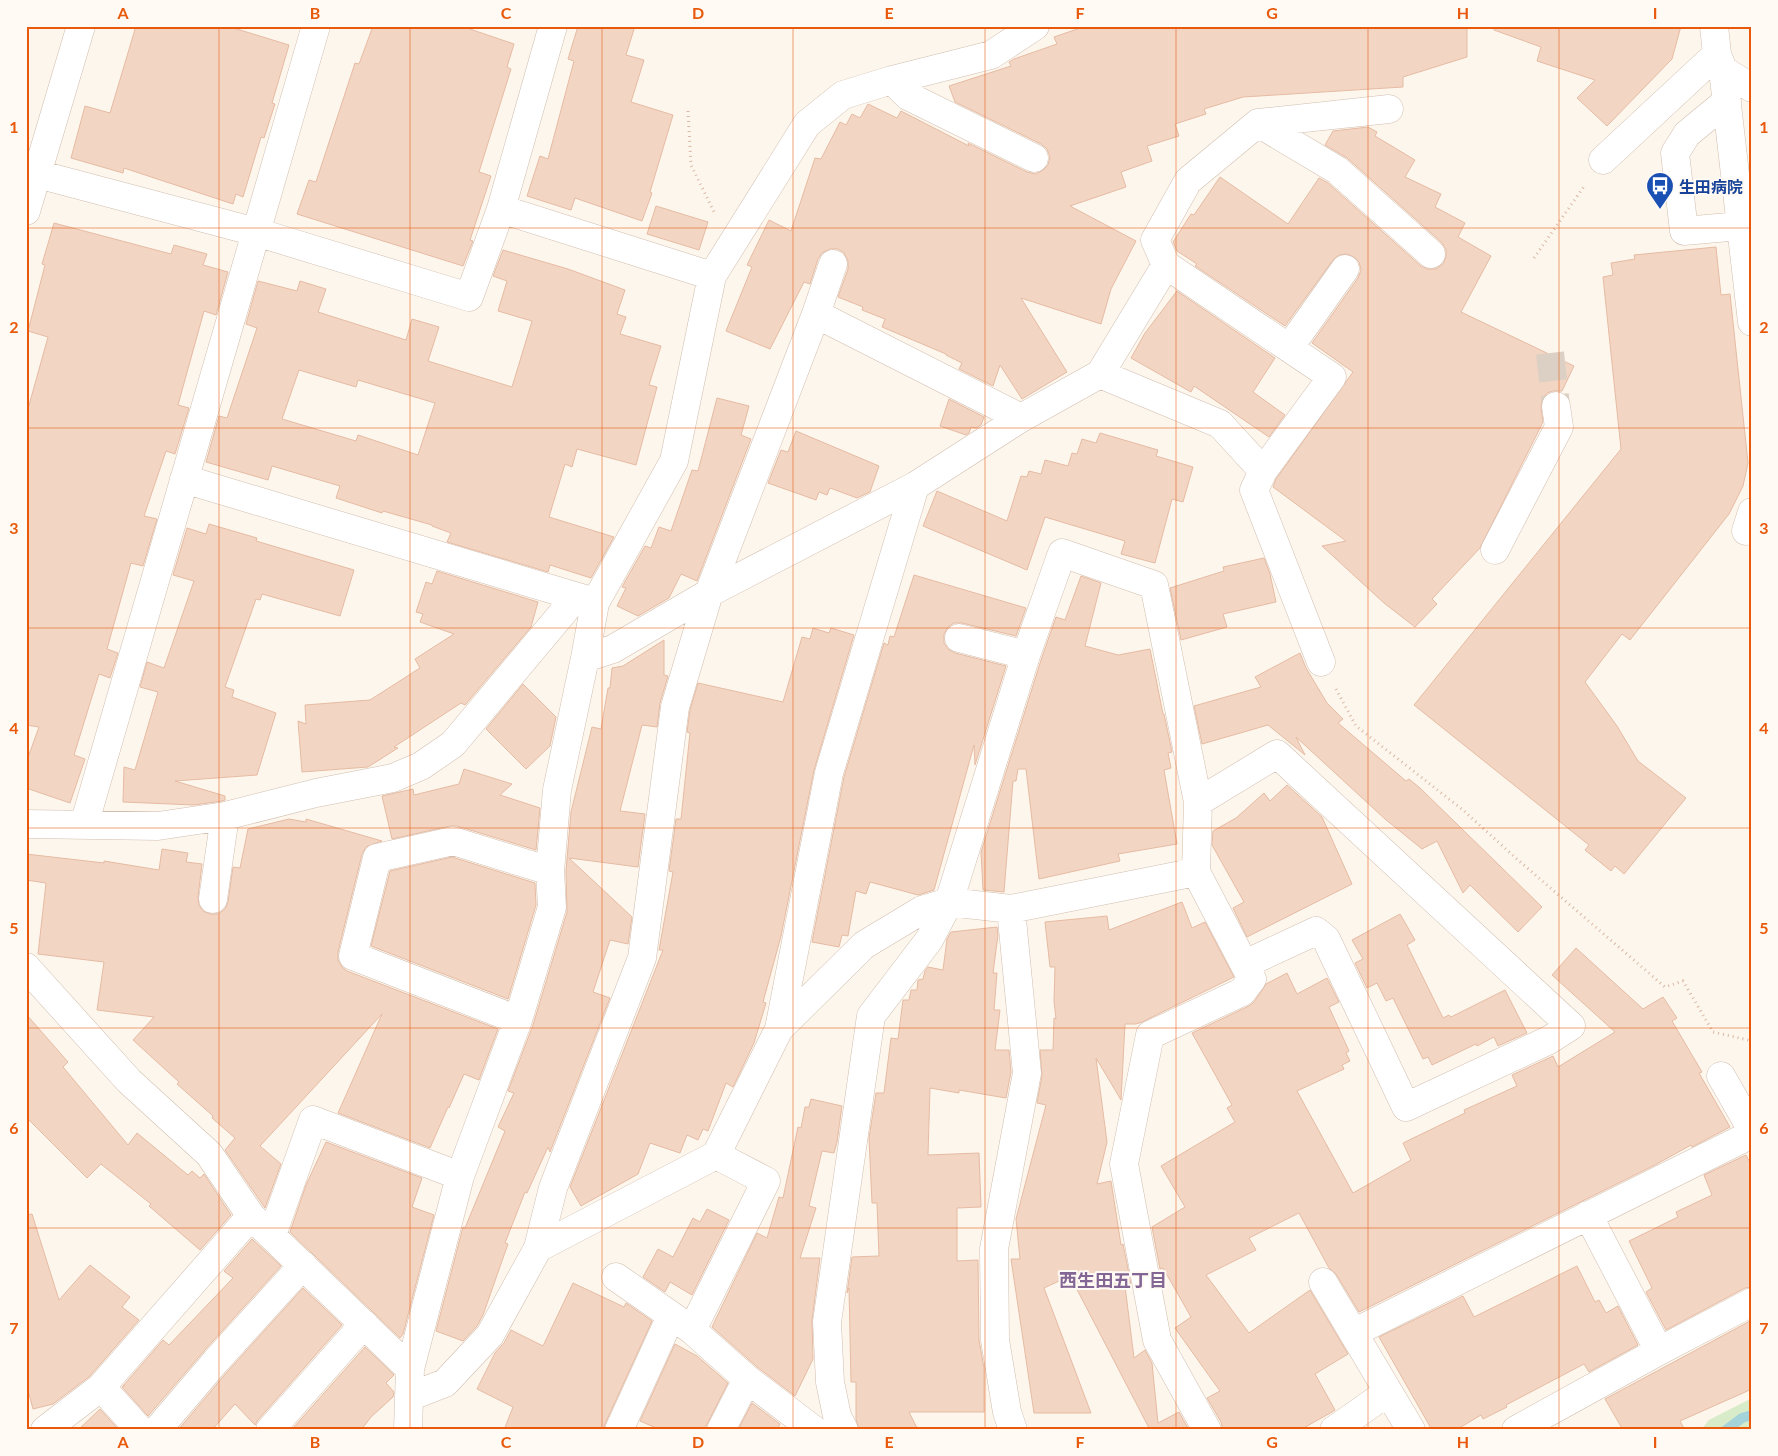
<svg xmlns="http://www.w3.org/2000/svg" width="1778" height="1456" font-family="Lato,'Noto Sans JP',sans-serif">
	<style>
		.green { fill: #d8ecc9 }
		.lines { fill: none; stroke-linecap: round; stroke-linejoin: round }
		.stream { stroke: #a5d3da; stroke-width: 10 }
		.building { fill: #f3d5c3; stroke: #e6bba3; fill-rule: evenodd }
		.minor-tunnel { stroke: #dcd0c4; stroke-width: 28; stroke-dasharray: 28 14; stroke-linecap: butt }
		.minor-casing { stroke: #d1beb0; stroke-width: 29 }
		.path { stroke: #d9b8a5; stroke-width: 3; stroke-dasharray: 1 4; stroke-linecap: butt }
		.minor { stroke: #fff; stroke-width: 28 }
		.grid { fill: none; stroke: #e8590c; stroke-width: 1; stroke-opacity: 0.55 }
		.labels { text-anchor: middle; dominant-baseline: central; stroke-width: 4; stroke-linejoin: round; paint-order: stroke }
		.transit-label { font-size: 16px; font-weight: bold; fill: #164399; stroke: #fffaf3; text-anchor: start }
		.neighbourhood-label { font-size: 18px; font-weight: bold; fill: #846695; stroke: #fffaf3 }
		.neatline { fill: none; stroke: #e8590c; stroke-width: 2 }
		.grid-label { font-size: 16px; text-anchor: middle; font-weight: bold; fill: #e8590c }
	</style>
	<rect width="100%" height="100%" fill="#fdf6ec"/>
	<path class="green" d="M 1752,1398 L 1752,1430 L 1701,1430 L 1709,1420 Z"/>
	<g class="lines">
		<path class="stream" d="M 1726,1430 L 1742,1418 L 1752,1415"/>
	</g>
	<path class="building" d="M 136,26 L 227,26 L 289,45 L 272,103 L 275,104 L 264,138 L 261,137 L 243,197 L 236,194 L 233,204 L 124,168 L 123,173 L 71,158 L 85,106 L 110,113 Z
		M 373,26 L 461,26 L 514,44 L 507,67 L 511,69 L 479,172 L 491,176 L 470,240 L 473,241 L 463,266 L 297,214 L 309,180 L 316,182 L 355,63 L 359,64 Z
		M 578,26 L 635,26 L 626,55 L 644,60 L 631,102 L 673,115 L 650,192 L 652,193 L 642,221 L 575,198 L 571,210 L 527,196 L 540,156 L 548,159 L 574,61 L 568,59 Z
		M 1086,26 L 1467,26 L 1467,57 L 1403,77 L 1403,87 L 1243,97 L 1204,109 L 1206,114 L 1175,124 L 1179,136 L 1147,146 L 1152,161 L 1121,172 L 1126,187 L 1070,206 L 1136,241 L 1111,289 L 1101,324 L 1021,298 L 1067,372 L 1022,399 L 1000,365 L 993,386 L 959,369 L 962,363 L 946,355 L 946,354 L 882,327 L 885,319 L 862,310 L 863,307 L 838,297 L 848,269 L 848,261 L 844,253 L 838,249 L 830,249 L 822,253 L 818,259 L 810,284 L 804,282 L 770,349 L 726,331 L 752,267 L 747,265 L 769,220 L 791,231 L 815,158 L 821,159 L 840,122 L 846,125 L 852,114 L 860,118 L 868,104 L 897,118 L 901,111 L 969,146 L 968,143 L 1027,172 L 1035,174 L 1042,171 L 1048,165 L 1050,157 L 1047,149 L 1041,144 L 955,102 L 949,86 L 1011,66 L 1009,62 L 1014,59 L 1057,44 L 1054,37 Z
		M 1494,26 L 1681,26 L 1672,59 L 1607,126 L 1577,98 L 1595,80 L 1537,61 L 1541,47 L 1494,30 Z
		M 1368,127 L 1377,132 L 1375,136 L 1415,160 L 1405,177 L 1441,194 L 1435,207 L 1465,223 L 1458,237 L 1491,256 L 1461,312 L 1574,366 L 1562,391 L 1553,391 L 1547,393 L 1542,400 L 1541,408 L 1543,422 L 1480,548 L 1432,599 L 1437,604 L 1415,627 L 1384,603 L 1322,546 L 1346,541 L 1273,487 L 1276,479 L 1353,372 L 1312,343 L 1358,278 L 1361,270 L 1359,262 L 1354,257 L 1347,254 L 1339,255 L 1333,260 L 1285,326 L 1195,266 L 1197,264 L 1177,251 L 1173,242 L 1191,214 L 1194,215 L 1220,177 L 1288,224 L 1319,178 L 1328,183 L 1421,266 L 1428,269 L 1436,269 L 1443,264 L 1446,257 L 1446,249 L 1441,242 L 1347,158 L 1325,145 L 1333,131 Z
		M 656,206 L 708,222 L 699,250 L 647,234 Z
		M 54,223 L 171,254 L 174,245 L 207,254 L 203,265 L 228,272 L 216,315 L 204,311 L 178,405 L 189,408 L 175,454 L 166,451 L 144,516 L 157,519 L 143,566 L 131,563 L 107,649 L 118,653 L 110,678 L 99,674 L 74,755 L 85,759 L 70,803 L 26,788 L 26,763 L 39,727 L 26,725 L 26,416 L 48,337 L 28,331 L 45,265 L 42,264 Z
		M 1716,247 L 1721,295 L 1730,294 L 1748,463 L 1743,486 L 1729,514 L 1630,640 L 1622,634 L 1585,682 L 1617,726 L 1638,761 L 1686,798 L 1624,874 L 1615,866 L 1611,871 L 1585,850 L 1589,845 L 1414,705 L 1621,449 L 1603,277 L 1613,275 L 1611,263 L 1635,259 L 1634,255 Z
		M 503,250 L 568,269 L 625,290 L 617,314 L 626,317 L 620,334 L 661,346 L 649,385 L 657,387 L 636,465 L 577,449 L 572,467 L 565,464 L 549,517 L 614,537 L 591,578 L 550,565 L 548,572 L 447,542 L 451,533 L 432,526 L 432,525 L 383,511 L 382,513 L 336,498 L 340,486 L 272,466 L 268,480 L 206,462 L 219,416 L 227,418 L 257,328 L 246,324 L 258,281 L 297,291 L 300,281 L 326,289 L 318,312 L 406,340 L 412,319 L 439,327 L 428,361 L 512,387 L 532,321 L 498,311 L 507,281 L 493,276 ZM 299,370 L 356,387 L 358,380 L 435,403 L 418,455 L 358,435 L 356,441 L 282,419 Z
		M 1177,291 L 1275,358 L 1253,392 L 1285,415 L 1269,437 L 1194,386 L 1191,392 L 1131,358 L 1145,333 Z
		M 717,398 L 749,406 L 741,435 L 751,439 L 697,581 L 681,574 L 669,598 L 638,616 L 617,606 L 626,588 L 622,587 L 645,546 L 651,548 L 659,527 L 671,531 L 692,470 L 698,471 Z
		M 949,399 L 984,417 L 981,425 L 976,428 L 971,427 L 969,433 L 966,435 L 940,426 Z
		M 796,431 L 879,466 L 870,492 L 857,498 L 830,488 L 827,495 L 819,492 L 816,500 L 768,483 L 781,450 L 788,452 Z
		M 1100,433 L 1158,450 L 1156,456 L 1193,467 L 1183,502 L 1172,499 L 1155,563 L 1121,554 L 1125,541 L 1045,517 L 1027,570 L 923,526 L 937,491 L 1007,521 L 1021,476 L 1027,477 L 1029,471 L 1041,474 L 1045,460 L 1068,466 L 1072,453 L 1077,454 L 1082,439 L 1096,443 Z
		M 209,524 L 257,538 L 256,541 L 354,570 L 340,616 L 262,594 L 260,600 L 256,599 L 225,687 L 234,690 L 232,697 L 276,713 L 257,775 L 175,781 L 225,796 L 225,800 L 222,801 L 194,805 L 123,802 L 124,767 L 135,770 L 158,692 L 140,687 L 147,662 L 164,668 L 194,581 L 173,575 L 187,528 L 206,534 Z
		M 1264,558 L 1270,574 L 1276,602 L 1223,614 L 1227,627 L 1181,640 L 1170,588 L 1224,571 L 1223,567 Z
		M 437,571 L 538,602 L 531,627 L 465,705 L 461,703 L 394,747 L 398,748 L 368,767 L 302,772 L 298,721 L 306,724 L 305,705 L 370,700 L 420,668 L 415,659 L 454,634 L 420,622 L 423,614 L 416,612 L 426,582 L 432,584 Z
		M 914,575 L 1026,608 L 1016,636 L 962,623 L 954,623 L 948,627 L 944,634 L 944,643 L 948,649 L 955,653 L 1006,666 L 975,765 L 974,745 L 934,890 L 918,895 L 870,882 L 866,894 L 856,891 L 848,936 L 842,935 L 839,947 L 812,942 L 844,777 L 884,643 L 888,645 L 890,636 L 894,637 Z
		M 1081,576 L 1101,583 L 1085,646 L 1118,655 L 1150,649 L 1163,714 L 1164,714 L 1172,752 L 1168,753 L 1171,768 L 1164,770 L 1177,844 L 1118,854 L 1120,861 L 1039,879 L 1026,769 L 1018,769 L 1016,781 L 1013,781 L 1004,892 L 983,890 L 981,852 L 1041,660 L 1056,617 L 1065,620 Z
		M 813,628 L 829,633 L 831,628 L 854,635 L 814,770 L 781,936 L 763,1002 L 766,1003 L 754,1043 L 733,1087 L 726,1083 L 708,1131 L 703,1129 L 698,1140 L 687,1135 L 680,1153 L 650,1143 L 638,1174 L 581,1206 L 570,1187 L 663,950 L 659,950 L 673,872 L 669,871 L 676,819 L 681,819 L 690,733 L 687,732 L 690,710 L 698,683 L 783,702 L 802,637 L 810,639 Z
		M 664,640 L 664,675 L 668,676 L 660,703 L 657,727 L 642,725 L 620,811 L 645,814 L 638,867 L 569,858 L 632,917 L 628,944 L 610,940 L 593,992 L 610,998 L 550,1152 L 548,1147 L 527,1193 L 525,1192 L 505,1243 L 508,1244 L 483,1315 L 477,1326 L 463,1341 L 436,1331 L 463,1227 L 465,1228 L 505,1131 L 498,1127 L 514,1093 L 508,1091 L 533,1025 L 567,912 L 566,871 L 571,812 L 592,727 L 601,729 L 608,688 L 610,688 L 612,668 L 623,666 Z
		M 1300,653 L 1306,668 L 1327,703 L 1343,719 L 1338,723 L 1406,781 L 1409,779 L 1420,788 L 1542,907 L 1518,932 L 1470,885 L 1463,893 L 1437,841 L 1422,849 L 1385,819 L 1296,737 L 1305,755 L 1268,725 L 1202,744 L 1194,706 L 1261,687 L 1255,677 Z
		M 523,684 L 556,717 L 550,746 L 526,769 L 486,729 Z
		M 464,769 L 512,784 L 500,795 L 540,808 L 536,850 L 457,826 L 450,826 L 392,839 L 382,796 L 413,789 L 414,795 L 459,784 Z
		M 1287,785 L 1322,817 L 1352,884 L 1247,937 L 1233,908 L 1244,902 L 1212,845 L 1213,831 L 1236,818 L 1264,793 L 1270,801 Z
		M 289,819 L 306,822 L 306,819 L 382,841 L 366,847 L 362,854 L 338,952 L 338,960 L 342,967 L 347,971 L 498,1029 L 479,1080 L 464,1074 L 449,1108 L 448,1107 L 430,1148 L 338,1113 L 382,1014 L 260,1146 L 281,1164 L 265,1208 L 225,1150 L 235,1138 L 212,1118 L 213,1116 L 177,1084 L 179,1082 L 133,1040 L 154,1017 L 97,1010 L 104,962 L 38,954 L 46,883 L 26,880 L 26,854 L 104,863 L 104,861 L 159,870 L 162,849 L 188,853 L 186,862 L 202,864 L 198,897 L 199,905 L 203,911 L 210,914 L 218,914 L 225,909 L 228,902 L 233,867 L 240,868 L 248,829 Z
		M 452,857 L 535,883 L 536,905 L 508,999 L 371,946 L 390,871 Z
		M 1182,902 L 1192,928 L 1205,922 L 1234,977 L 1142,1022 L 1136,1024 L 1125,1024 L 1121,1100 L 1096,1058 L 1107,1142 L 1097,1184 L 1111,1181 L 1121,1245 L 1123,1244 L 1131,1284 L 1125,1286 L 1134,1358 L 1145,1350 L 1152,1363 L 1158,1423 L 1179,1412 L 1189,1430 L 1145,1430 L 1149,1428 L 1070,1276 L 1044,1288 L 1091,1413 L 1034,1413 L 1011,1259 L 1020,1259 L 1016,1219 L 1046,1105 L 1037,1103 L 1042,1076 L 1040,1050 L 1053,1050 L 1054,1018 L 1056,1019 L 1054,1001 L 1055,967 L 1050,967 L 1045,922 L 1107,916 L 1109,930 Z
		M 1400,914 L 1415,940 L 1407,945 L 1443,1018 L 1449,1015 L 1451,1017 L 1505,990 L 1527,1033 L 1498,1046 L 1494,1037 L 1477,1046 L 1476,1044 L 1432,1065 L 1428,1057 L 1423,1059 L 1393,998 L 1386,1001 L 1377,983 L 1367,988 L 1355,963 L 1363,959 L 1352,940 Z
		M 997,927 L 998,935 L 993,973 L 997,973 L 994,1010 L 1000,1010 L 995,1050 L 1009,1050 L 1011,1072 L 1006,1098 L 959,1090 L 959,1093 L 930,1088 L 928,1155 L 979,1153 L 981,1207 L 957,1208 L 957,1261 L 978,1260 L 979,1340 L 984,1368 L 984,1412 L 909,1412 L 918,1430 L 859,1430 L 856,1419 L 856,1382 L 851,1382 L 849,1288 L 847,1293 L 852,1257 L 879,1256 L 877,1203 L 872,1203 L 869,1138 L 876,1093 L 884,1093 L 891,1038 L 898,1039 L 903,1000 L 909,1000 L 911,990 L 917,990 L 918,980 L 923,979 L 925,971 L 928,967 L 943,970 L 947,939 L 951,932 Z
		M 1576,948 L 1643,1009 L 1663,997 L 1677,1018 L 1672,1021 L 1702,1072 L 1699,1073 L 1730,1127 L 1692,1147 L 1691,1145 L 1655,1165 L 1359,1312 L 1336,1274 L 1329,1268 L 1299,1213 L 1249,1238 L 1256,1250 L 1206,1275 L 1249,1333 L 1310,1290 L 1348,1354 L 1315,1374 L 1335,1410 L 1332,1412 L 1300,1430 L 1223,1430 L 1221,1422 L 1207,1398 L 1220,1391 L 1175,1328 L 1191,1317 L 1163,1268 L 1160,1269 L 1152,1227 L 1185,1207 L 1161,1166 L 1235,1122 L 1227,1108 L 1232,1105 L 1192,1033 L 1249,1006 L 1254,1002 L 1266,984 L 1287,973 L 1297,994 L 1327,978 L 1339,1002 L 1329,1007 L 1349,1051 L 1346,1053 L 1350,1061 L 1342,1065 L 1344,1069 L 1297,1091 L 1353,1193 L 1411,1160 L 1403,1143 L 1465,1113 L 1464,1110 L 1517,1086 L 1512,1075 L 1553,1056 L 1558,1067 L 1615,1032 L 1552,975 Z
		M 26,1014 L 68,1062 L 63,1067 L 128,1145 L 137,1133 L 188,1175 L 192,1171 L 200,1178 L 204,1174 L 231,1215 L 200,1250 L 149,1206 L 151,1204 L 101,1164 L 87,1178 L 26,1117 Z
		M 811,1099 L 842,1106 L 837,1142 L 834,1153 L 822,1151 L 809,1206 L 816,1208 L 800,1258 L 820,1258 L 812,1320 L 813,1359 L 795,1396 L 757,1367 L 712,1327 L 757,1233 L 767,1238 L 779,1197 L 783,1198 L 798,1127 L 801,1128 L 805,1107 L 809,1107 Z
		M 326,1142 L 422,1178 L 412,1207 L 434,1215 L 403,1334 L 400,1338 L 290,1232 L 306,1185 Z
		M 1746,1155 L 1752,1166 L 1752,1287 L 1745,1288 L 1666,1330 L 1646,1292 L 1652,1288 L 1629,1241 L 1678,1217 L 1676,1212 L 1712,1195 L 1704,1175 Z
		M 707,1209 L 729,1220 L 692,1295 L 670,1282 L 665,1292 L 643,1277 L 658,1249 L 673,1257 L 693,1218 L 700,1222 Z
		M 32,1214 L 59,1300 L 90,1265 L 130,1297 L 122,1307 L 139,1320 L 90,1376 L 53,1404 L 33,1409 L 26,1383 L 26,1215 Z
		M 252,1239 L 281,1266 L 204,1351 L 148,1416 L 122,1387 L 125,1385 L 123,1386 L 163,1340 L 169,1345 L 233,1278 L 224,1271 Z
		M 1577,1266 L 1595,1302 L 1599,1300 L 1606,1313 L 1618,1306 L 1638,1345 L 1589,1372 L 1584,1364 L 1506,1405 L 1507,1407 L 1483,1419 L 1481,1415 L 1456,1430 L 1432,1430 L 1379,1337 L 1463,1296 L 1474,1317 Z
		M 573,1283 L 624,1307 L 626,1303 L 652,1321 L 605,1424 L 604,1430 L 504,1430 L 513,1407 L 477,1389 L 495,1353 L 504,1343 L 511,1330 L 543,1346 Z
		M 303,1288 L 342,1325 L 258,1420 L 255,1425 L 235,1404 L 212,1430 L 178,1430 L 228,1371 Z
		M 1752,1320 L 1752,1389 L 1680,1421 L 1685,1430 L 1623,1430 L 1605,1399 Z
		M 675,1344 L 697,1356 L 728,1383 L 704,1430 L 661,1430 L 640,1421 Z
		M 365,1347 L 394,1375 L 386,1383 L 394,1392 L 393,1397 L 371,1417 L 361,1430 L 297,1430 L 294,1427 Z
		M 752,1403 L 780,1424 L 777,1430 L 739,1428 Z
		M 100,1409 L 119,1430 L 78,1430 Z"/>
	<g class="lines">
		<path class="minor-tunnel" d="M 1550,353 L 1556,406"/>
		<defs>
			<path id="minor" d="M 1714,26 L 1717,54 L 1723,70 L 1752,322
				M 1723,70 L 1752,88
				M 892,80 L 908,96 L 1034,158
				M 1727,101 L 1687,134 L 1675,153 L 1684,231 L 1740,226
				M 1258,123 L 1337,170 L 1431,254
				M 1603,160 L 1717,54
				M 26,171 L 256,232 L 469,297 L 501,209 L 553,26
				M 501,209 L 712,276
				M 26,211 L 81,26
				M 816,314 L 833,264
				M 1289,348 L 1345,269
				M 1100,374 L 1220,424 L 1263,471
				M 184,479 L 591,601
				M 1746,531 L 1752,512
				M 1495,550 L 1559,427 L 1556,406
				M 959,638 L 1026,655
				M 585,658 L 613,649 L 709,593 L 915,486 L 1021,418 L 1100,374 L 1166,265
				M 1321,662 L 1254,490 L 1263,471 L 1332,377 L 1166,265 L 1155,240 L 1188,181 L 1258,123 L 1389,109
				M 1198,802 L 1277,754 L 1571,1026 L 1549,1040 L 1406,1107 L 1326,939 L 1316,931 L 1245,964
				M 26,824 L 158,826 L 225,816 L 316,793 L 393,778 L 421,766 L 453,744 L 576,597
				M 84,825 L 316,26
				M 213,899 L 225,816
				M 1011,909 L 1027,1073 L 994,1249 L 995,1340 L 1007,1412 L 1013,1430
				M 26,967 L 129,1081 L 209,1154 L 251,1216 L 410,1369
				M 518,1020 L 353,956 L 377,858 L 453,841 L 550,871
				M 779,1029 L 829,773 L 915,486
				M 1721,1076 L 1752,1130
				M 1588,1215 L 1659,1351
				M 272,1235 L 313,1120 L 460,1176
				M 538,1248 L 553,1188 L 642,958 L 675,707 L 709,593 L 816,314 L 1021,418
				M 616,1277 L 692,1330 L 747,1379 L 814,1430
				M 1323,1282 L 1411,1430
				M 692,1330 L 766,1181 L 716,1155
				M 1353,1333 L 1752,1134
				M 101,1387 L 140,1430
				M 409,1397 L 445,1383 L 490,1335 L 538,1248 L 716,1155 L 779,1029 L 864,945 L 922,910 L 949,902 L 1011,909 L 1196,872
				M 45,1430 L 101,1387 L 251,1216
				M 157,1430 L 216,1361 L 303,1265
				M 270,1430 L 364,1324
				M 408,1430 L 410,1369 L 460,1176 L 518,1020 L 552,907 L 550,871 L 557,790 L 585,658 L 595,603 L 674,461 L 712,276 L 807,124 L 843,95 L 892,80 L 991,55 L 1035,26
				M 619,1430 L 671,1316
				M 721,1430 L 747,1379
				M 844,1430 L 837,1416 L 830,1382 L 827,1322 L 871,1016 L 929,940 L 949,902 L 1026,655 L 1062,553 L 1154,585 L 1198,802 L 1196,872 L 1252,979 L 1242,992 L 1150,1035 L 1124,1164 L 1157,1340 L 1207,1430
				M 1334,1430 L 1388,1392
				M 1516,1430 L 1659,1351 L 1752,1302"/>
		</defs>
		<use href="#minor" class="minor-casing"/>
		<path class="path" d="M 688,111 L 691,165 L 714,212
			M 1534,258 L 1585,185
			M 1336,689 L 1356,726 L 1463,810 L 1518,860 L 1665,987 L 1683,981 L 1713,1032 L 1752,1041"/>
		<use href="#minor" class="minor"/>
	</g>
	<path class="grid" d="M 219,26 L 219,1430M 410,26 L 410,1430M 602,26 L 602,1430M 793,26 L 793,1430M 985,26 L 985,1430M 1176,26 L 1176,1430M 1368,26 L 1368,1430M 1559,26 L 1559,1430M 26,228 L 1752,228M 26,428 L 1752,428M 26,628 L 1752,628M 26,828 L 1752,828M 26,1028 L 1752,1028M 26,1228 L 1752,1228"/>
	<defs>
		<symbol id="bus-pin" viewBox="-11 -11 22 30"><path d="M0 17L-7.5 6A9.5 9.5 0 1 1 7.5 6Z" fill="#1a4fb4" stroke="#fffaf3"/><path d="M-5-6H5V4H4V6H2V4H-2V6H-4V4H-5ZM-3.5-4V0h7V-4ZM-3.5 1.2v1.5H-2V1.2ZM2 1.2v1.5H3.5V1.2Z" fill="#fff"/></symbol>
	</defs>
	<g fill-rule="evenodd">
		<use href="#bus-pin" x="1644" y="170" width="32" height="43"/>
	</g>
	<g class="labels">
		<g class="transit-label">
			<text x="1679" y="186">生田病院</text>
		</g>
		<g class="neighbourhood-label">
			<text x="1113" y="1280">西生田五丁目</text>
		</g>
	</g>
	<rect width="1778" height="1456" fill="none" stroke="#fffaf3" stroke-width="55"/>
	<rect x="28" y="28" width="1722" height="1400" class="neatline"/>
	<g class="grid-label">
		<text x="123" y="19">A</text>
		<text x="315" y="19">B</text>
		<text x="506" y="19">C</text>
		<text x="698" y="19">D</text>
		<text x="889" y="19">E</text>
		<text x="1080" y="19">F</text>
		<text x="1272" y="19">G</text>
		<text x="1463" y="19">H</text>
		<text x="1655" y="19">I</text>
		<text x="14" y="133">1</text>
		<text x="1764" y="133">1</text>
		<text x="14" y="333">2</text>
		<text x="1764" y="333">2</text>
		<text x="14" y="534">3</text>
		<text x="1764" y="534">3</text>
		<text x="14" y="734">4</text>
		<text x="1764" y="734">4</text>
		<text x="14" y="934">5</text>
		<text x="1764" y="934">5</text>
		<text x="14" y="1134">6</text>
		<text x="1764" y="1134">6</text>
		<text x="14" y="1334">7</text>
		<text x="1764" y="1334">7</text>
		<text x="123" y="1448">A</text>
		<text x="315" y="1448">B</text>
		<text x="506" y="1448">C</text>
		<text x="698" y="1448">D</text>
		<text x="889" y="1448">E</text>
		<text x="1080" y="1448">F</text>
		<text x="1272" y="1448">G</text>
		<text x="1463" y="1448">H</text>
		<text x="1655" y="1448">I</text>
	</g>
</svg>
